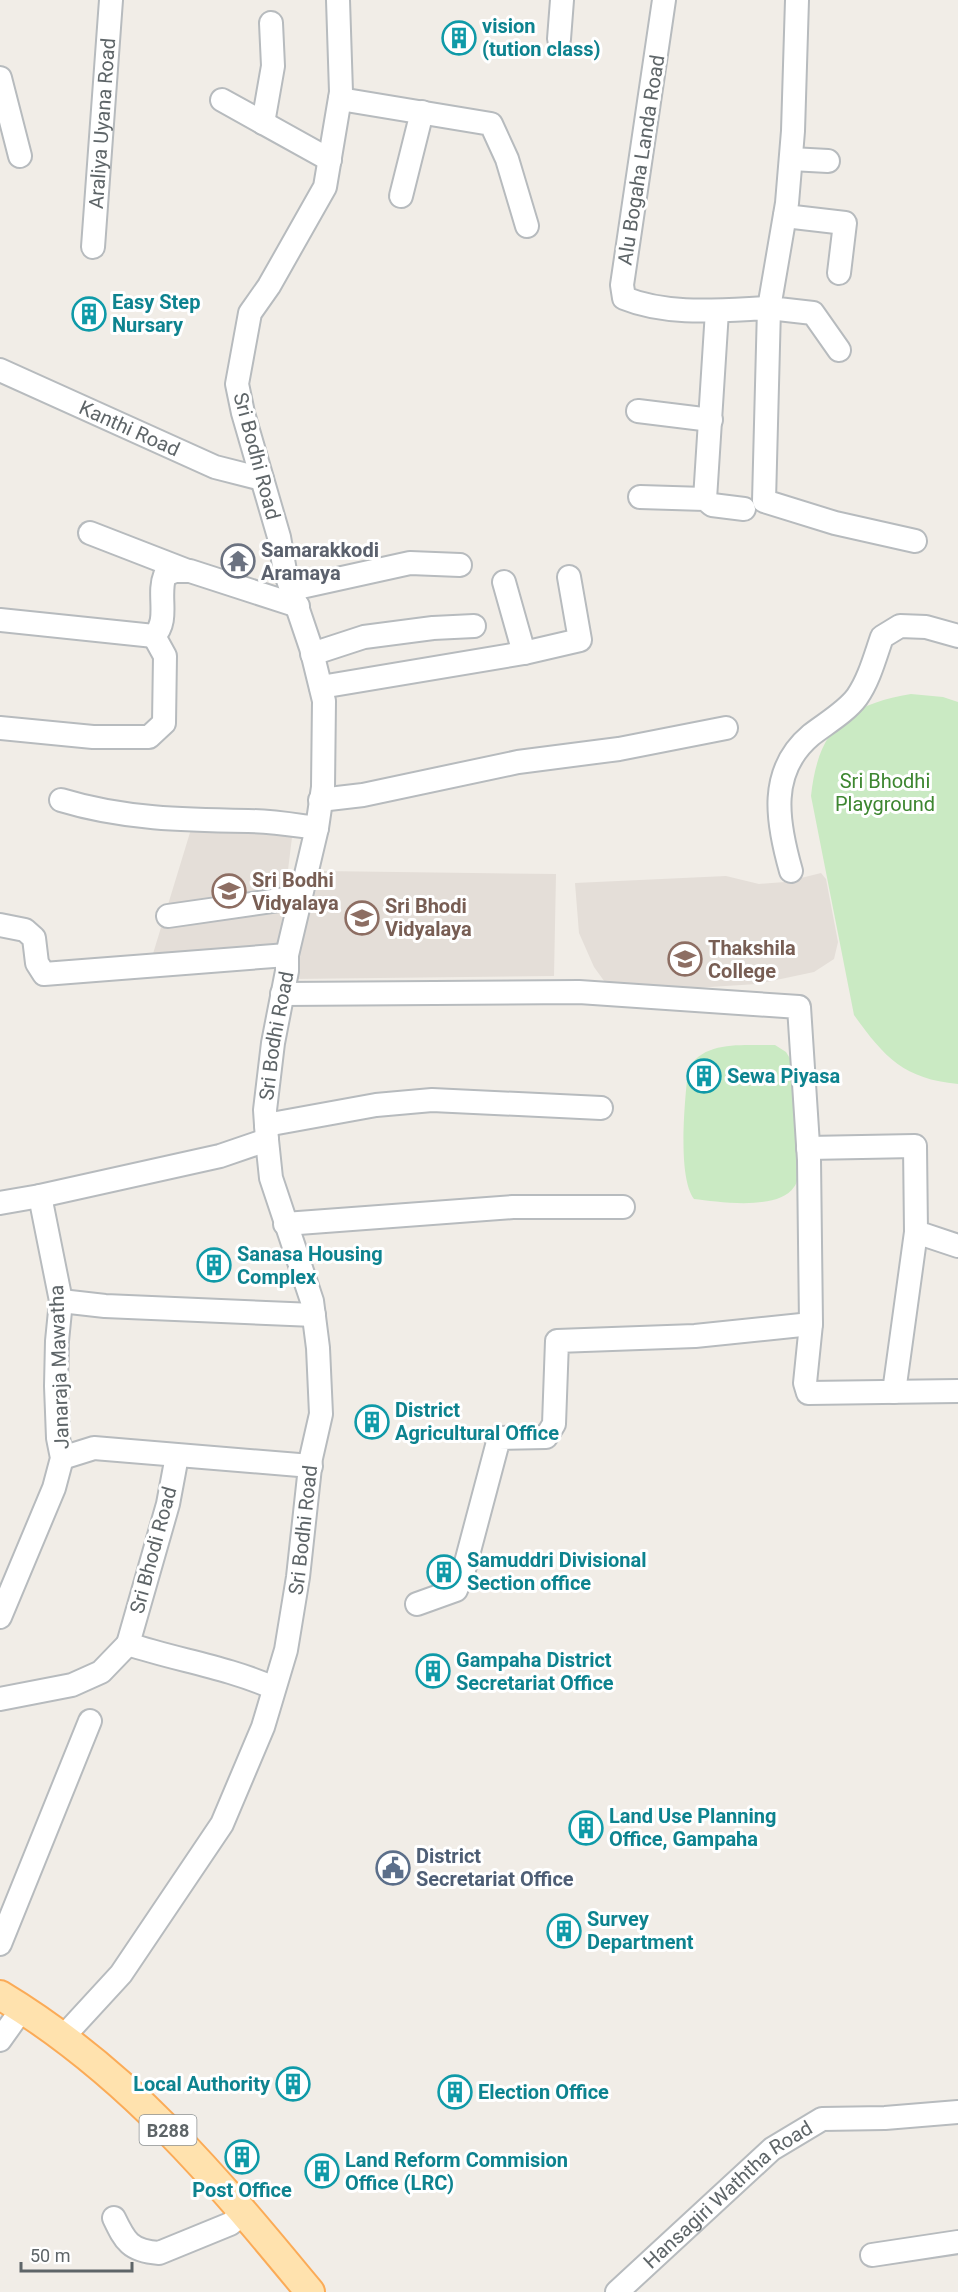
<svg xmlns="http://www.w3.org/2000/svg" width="958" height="2292" font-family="Roboto,sans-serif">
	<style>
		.education { fill: #e4ded8 }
		.green { fill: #caeac3 }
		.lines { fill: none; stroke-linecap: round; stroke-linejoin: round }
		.minor-casing { stroke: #b7bbbe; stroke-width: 26 }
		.major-casing { stroke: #fbab57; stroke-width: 32 }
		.minor { stroke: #fff; stroke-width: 22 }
		.major { stroke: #ffe2ae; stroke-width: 28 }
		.labels { text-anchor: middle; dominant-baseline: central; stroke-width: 6; stroke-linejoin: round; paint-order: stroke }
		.shield { fill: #fff; stroke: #8e9395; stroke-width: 1.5 }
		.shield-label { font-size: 18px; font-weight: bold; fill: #5e6568 }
		.culture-label { font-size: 20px; font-weight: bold; fill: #0d838f; stroke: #fff; text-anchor: start }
		.street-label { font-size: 20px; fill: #5e6568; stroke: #fff }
		.worship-label { font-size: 20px; font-weight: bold; fill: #5b616d; stroke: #fff; text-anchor: start }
		.park-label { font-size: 20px; fill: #3d8630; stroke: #fff }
		.education-label { font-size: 20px; font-weight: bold; fill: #785e54; stroke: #fff; text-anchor: start }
		.service-label { font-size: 20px; font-weight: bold; fill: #4e5e75; stroke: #fff; text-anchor: start }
	</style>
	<rect width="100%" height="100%" fill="#f1ede7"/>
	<path class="education" d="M 192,826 L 293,829 L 278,952 L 152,957 Z
		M 321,871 L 556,874 L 554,976 L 292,979 Z
		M 821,873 L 826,879 L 838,942 L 834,959 L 814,972 L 757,984 L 694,988 L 645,989 L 607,985 L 594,967 L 579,933 L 575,883 L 726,876 L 759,884 L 785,882 Z"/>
	<path class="green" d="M 911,694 L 943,697 L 958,702 L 958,1084 C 904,1079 884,1057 854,1015 L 811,796 C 818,729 846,705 911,694 Z
		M 775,1045 L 786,1052 L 794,1065 L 799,1173 C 798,1177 797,1184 794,1187 C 778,1211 719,1202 694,1199 C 677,1176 685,1100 688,1070 C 703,1039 746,1046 775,1045 Z"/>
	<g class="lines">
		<defs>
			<g id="minor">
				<path d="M 664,0 L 622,285 L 624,298 C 668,316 722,310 769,308 L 764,501 L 835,523 L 915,541"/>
				<path d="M 797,0 L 793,131 L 787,203 L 769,308 L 813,313 L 839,350"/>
				<path d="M 559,39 L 562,0"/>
				<path d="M 0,78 L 20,156"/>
				<path d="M 340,99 L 491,124 L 507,159 L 527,226"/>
				<path d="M 222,100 L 330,160"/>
				<path d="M 263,123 L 273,66 L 271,23"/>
				<path d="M 791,159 L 828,161"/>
				<path d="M 401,196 L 422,112"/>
				<path d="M 785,216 L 845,223 L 839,273"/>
				<path id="s1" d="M 93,247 L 111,0"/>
				<path id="s2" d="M 0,370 L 215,467 L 262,479"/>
				<path d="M 638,411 L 711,420"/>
				<path d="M 640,497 L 705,499 L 712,505 L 744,509"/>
				<path d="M 705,499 L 717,311"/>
				<path d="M 90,533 L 188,571"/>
				<path d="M 504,582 L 524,653"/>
				<path d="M 292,589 L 410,563 L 460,565"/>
				<path d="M 0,620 L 154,636 C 170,620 157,595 165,575 L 175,571 L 190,571 L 298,606"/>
				<path d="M 312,654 L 364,637 L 433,628 L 474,626"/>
				<path d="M 321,687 L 524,653 L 580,640 L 569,577"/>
				<path d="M 0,728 L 93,737 L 149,737 L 164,723 L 165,656 L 154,636"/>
				<path d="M 61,800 C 123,819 184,820 248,821 C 271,821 294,825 317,828"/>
				<path d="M 320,800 L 363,795 L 518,762 L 619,749 L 726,728"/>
				<path d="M 791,871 C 777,822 768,771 811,735 C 825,724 846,712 857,697 C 869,680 875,657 882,637 L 900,626 L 926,627 L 958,636"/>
				<path d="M 168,916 L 300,897"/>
				<path d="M 0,925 L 25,930 L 34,938 L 37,963 L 44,974 L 287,955"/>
				<path d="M 282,994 L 579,992 L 799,1007 L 809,1160 L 811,1324 L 805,1383 L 808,1393 L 958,1391"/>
				<path d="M 266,1125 L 376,1105 L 432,1100 L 601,1108"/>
				<path d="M 808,1148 L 915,1146 L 916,1232 L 958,1246"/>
				<path d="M 0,1203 L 40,1196"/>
				<path d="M 285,1224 L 513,1207 L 623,1207"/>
				<path d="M 61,1301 L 105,1306 L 314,1315"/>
				<path d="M 894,1392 L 916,1232"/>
				<path d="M 177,1456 L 168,1504 L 128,1644 C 176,1660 227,1667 274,1688"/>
				<path d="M 62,1458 L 94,1448 L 311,1466"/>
				<path d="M 417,1604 L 456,1590 L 464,1570 L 499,1438 L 546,1437 L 554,1424 L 557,1341 L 695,1336 L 811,1324"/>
				<path d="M 0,1617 L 54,1488 L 62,1458 L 58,1438 L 56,1386 L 57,1341 L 61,1301 L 40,1196 L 220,1156 L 267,1140"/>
				<path d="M 0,1699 L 72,1685 L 101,1672 L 128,1644"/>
				<path d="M 0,1944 L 90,1721"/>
				<path id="s3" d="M 64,2036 L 121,1974 L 222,1824 L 263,1727 L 286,1650 L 298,1577 L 311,1458 L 321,1414 L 318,1348 L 312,1301 L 271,1178 L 267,1140 L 265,1110 L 273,1043 L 287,971 L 287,955 L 317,828 L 323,787 L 324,701 L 311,648 L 285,571 L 279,537 L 243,413 L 237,384 L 250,313 L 269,286 L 325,187 L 341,92 L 338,0"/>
				<path d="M 0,2040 L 22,2009"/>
				<path d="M 114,2218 C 125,2241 130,2251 159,2253 L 230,2224 L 244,2213"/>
				<path d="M 872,2255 L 958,2242"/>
				<path id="s4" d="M 617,2292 L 772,2149 L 822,2119 L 885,2118 L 958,2112"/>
			</g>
			<path id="major" d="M 0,1995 C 128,2072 216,2178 310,2292"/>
		</defs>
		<use href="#minor" class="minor-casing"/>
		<use href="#major" class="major-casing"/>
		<use href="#minor" class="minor"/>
		<use href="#major" class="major"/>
	</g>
	<defs>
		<symbol id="building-ring" viewBox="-11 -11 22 22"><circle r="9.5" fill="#fff" stroke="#0f9aa8" stroke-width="1.5"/><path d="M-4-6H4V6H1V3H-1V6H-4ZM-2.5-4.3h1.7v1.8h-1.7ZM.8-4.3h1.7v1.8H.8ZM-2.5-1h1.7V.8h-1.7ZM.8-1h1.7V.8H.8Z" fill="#0f9aa8"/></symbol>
		<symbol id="temple-ring" viewBox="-11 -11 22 22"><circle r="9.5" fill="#fff" stroke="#6b7280" stroke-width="1.5"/><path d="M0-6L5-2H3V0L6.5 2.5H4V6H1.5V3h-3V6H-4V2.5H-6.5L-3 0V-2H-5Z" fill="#6b7280"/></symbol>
		<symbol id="school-ring" viewBox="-11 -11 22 22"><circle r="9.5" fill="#fff" stroke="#8d6e63" stroke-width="1.5"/><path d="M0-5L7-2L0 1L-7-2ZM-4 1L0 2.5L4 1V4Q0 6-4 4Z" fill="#8d6e63"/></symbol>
		<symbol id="civic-ring" viewBox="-11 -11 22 22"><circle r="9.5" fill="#fff" stroke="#5c6f8a" stroke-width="1.5"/><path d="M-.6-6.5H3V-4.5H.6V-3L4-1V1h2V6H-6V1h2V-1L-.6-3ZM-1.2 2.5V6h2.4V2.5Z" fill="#5c6f8a"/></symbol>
	</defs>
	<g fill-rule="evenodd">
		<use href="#building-ring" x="440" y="19" width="38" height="38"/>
		<use href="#building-ring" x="70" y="295" width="38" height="38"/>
		<use href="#temple-ring" x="219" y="542" width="38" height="38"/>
		<use href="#school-ring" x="210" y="872" width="38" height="38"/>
		<use href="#school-ring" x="343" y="899" width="38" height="38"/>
		<use href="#school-ring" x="666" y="940" width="38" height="38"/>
		<use href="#building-ring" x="685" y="1057" width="38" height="38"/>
		<use href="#building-ring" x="195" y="1246" width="38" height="38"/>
		<use href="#building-ring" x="353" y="1403" width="38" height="38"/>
		<use href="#building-ring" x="425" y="1553" width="38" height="38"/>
		<use href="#building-ring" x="414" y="1652" width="38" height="38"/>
		<use href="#building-ring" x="567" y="1809" width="38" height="38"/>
		<use href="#civic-ring" x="374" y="1849" width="38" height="38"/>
		<use href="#building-ring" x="545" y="1912" width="38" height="38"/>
		<use href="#building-ring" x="274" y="2065" width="38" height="38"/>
		<use href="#building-ring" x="436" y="2073" width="38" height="38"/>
		<use href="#building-ring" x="223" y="2138" width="38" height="38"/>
		<use href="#building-ring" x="303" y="2152" width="38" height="38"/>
	</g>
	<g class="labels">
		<rect class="shield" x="139.5" y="2115" width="57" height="30" rx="4.5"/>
		<g class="shield-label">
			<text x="168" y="2130">B288</text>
		</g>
		<g class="culture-label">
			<text x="482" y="26">vision<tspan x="482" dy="23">(tution class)</tspan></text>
			<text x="112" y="302">Easy Step<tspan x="112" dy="23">Nursary</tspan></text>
			<text x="727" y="1076">Sewa Piyasa</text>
			<text x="237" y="1254">Sanasa Housing<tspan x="237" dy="23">Complex</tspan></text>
			<text x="395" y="1410">District<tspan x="395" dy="23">Agricultural Office</tspan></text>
			<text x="467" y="1560">Samuddri Divisional<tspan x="467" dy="23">Section office</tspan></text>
			<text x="456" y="1660">Gampaha District<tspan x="456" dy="23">Secretariat Office</tspan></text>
			<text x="609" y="1816">Land Use Planning<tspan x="609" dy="23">Office, Gampaha</tspan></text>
			<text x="587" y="1919">Survey<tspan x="587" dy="23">Department</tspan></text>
			<text x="270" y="2084" text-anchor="end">Local Authority</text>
			<text x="478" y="2092">Election Office</text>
			<text x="345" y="2160">Land Reform Commision<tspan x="345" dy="23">Office (LRC)</tspan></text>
			<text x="242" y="2190" text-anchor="middle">Post Office</text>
		</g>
		<g class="street-label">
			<text stroke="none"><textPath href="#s1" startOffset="124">Araliya Uyana Road</textPath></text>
			<text transform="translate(641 160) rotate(-81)">Alu Bogaha Landa Road</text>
			<text stroke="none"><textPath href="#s2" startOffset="142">Kanthi Road</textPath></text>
			<text transform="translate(257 456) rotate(75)">Sri Bodhi Road</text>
			<text stroke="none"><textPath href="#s3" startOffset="1076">Sri Bodhi Road</textPath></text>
			<text transform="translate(59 1367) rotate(-92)">Janaraja Mawatha</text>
			<text stroke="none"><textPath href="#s3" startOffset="572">Sri Bodhi Road</textPath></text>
			<text transform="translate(153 1550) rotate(-75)">Sri Bhodi Road</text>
			<text stroke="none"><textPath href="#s4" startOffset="148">Hansagiri Waththa Road</textPath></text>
		</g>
		<g class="worship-label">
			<text x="261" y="550">Samarakkodi<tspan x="261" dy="23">Aramaya</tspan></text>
		</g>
		<g class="park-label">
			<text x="885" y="781">Sri Bhodhi<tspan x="885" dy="23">Playground</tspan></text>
		</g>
		<g class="education-label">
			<text x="252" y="880">Sri Bodhi<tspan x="252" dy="23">Vidyalaya</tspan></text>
			<text x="385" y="906">Sri Bhodi<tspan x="385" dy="23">Vidyalaya</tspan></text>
			<text x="708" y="948">Thakshila<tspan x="708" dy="23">College</tspan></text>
		</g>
		<g class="service-label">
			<text x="416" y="1856">District<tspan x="416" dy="23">Secretariat Office</tspan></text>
		</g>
	</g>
	<path d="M21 2262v9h111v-9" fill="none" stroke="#5e6568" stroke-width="3"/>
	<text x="30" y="2262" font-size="18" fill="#5e6568" stroke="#ffffff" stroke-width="4.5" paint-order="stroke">50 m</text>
</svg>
